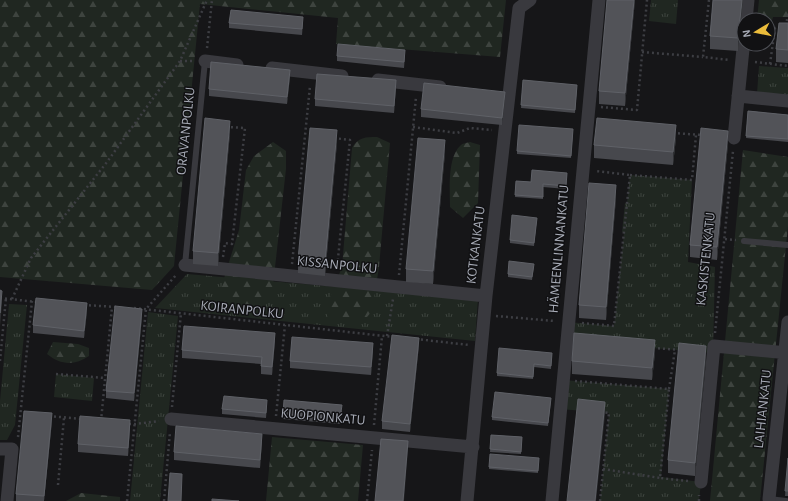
<svg xmlns="http://www.w3.org/2000/svg" width="788" height="501" font-family="'Alegreya Sans',sans-serif">
	<style>
		.grass { fill: url(#grass-tufts) }
		.forest { fill: url(#forest-firs) }
		.lines { fill: none; stroke-linecap: round; stroke-linejoin: round }
		.path { stroke: #3d3e43; stroke-width: 2.5; stroke-dasharray: 2 3; stroke-linecap: butt }
		.service { stroke: #39393e; stroke-width: 6 }
		.minor { stroke: #39393e; stroke-width: 13 }
		.wall { fill: #47484d }
		.shaded-wall { fill: #2f3033 }
		.building { fill: #525358; stroke: #5f6167 }
		.labels { text-anchor: middle; dominant-baseline: central; stroke-width: 3; stroke-linejoin: round; paint-order: stroke }
		.street-label { font-size: 14px; fill: #a8acb7; stroke: #111113 }
	</style>
	<defs>
		<pattern id="grass-tufts" width="24" height="20" patternUnits="userSpaceOnUse"><rect width="24" height="20" fill="#202721"/><path d="M3 7l-1-3M5 7V3M7 7l1-3M15 17l-1-3M17 17v-4M19 17l1-3" fill="none" stroke="#3e443f"/></pattern>
		<pattern id="forest-firs" width="22" height="20" patternUnits="userSpaceOnUse"><rect width="22" height="20" fill="#202721"/><path d="M5 1l3.5 6h-7zM16 11l3.5 6h-7z" fill="#3e443f"/></pattern>
	</defs>
	<rect width="100%" height="100%" fill="#161618"/>
	<path class="grass" d="M 651,0 L 678,0 L 676,24 L 649,21 Z
		M 759,66 L 788,68 L 788,97 L 757,94 Z
		M 630,175 L 692,180 L 688,262 L 715,267 L 713,353 L 567,341 L 568,322 L 614,326 L 624,233 L 622,232 L 625,203 L 627,203 Z
		M 187,274 L 478,299 L 475,341 L 155,308 Z
		M 9,304 L 27,305 L 15,425 L 7,440 L 0,440 L 0,401 Z
		M 148,312 L 178,316 L 160,501 L 130,501 Z
		M 56,374 L 94,378 L 92,401 L 54,397 Z
		M 563,380 L 669,389 L 661,477 L 701,482 L 699,501 L 600,501 L 609,413 L 560,409 Z"/>
	<path class="forest" d="M 0,0 L 506,0 L 500,57 L 336,44 L 338,18 L 200,4 L 174,266 L 152,290 L 0,277 Z
		M 759,0 L 788,0 L 788,17 L 773,17 L 768,35 L 768,20 L 757,20 Z
		M 377,137 L 390,143 L 379,267 L 372,311 L 367,317 L 342,322 L 327,317 L 327,305 L 342,267 L 352,148 C 358,137 366,137 377,137 Z
		M 273,142 L 286,151 L 286,169 L 272,294 L 262,311 L 230,312 L 219,299 L 225,275 L 239,230 L 246,170 L 254,156 Z
		M 470,142 L 480,145 L 478,203 L 463,218 L 450,207 C 450,190 447,157 461,145 C 463,143 468,143 470,142 Z
		M 743,150 L 788,157 L 788,226 L 760,501 L 710,501 Z
		M 53,342 L 78,344 L 89,348 L 89,356 C 74,366 61,365 47,354 Z
		M 272,437 L 363,445 L 358,501 L 266,501 Z
		M 81,493 L 120,497 L 120,501 L 66,501 Z"/>
	<g class="lines">
		<path class="path" d="M 709,0 L 703,57 L 730,60
			M 786,26 L 788,14
			M 207,48 L 212,0
			M 642,52 L 703,57
			M 180,61 L 192,61
			M 755,62 L 788,66
			M 770,64 L 775,28 L 788,29
			M 601,107 L 637,110 L 647,0
			M 413,127 L 457,133 L 470,128 L 492,130
			M 673,133 L 702,135
			M 334,138 L 350,140 L 337,268
			M 630,175 L 692,180 L 696,135
			M 725,239 L 736,240
			M 223,257 L 225,243 L 232,244 L 245,128 L 227,127
			M 292,264 L 310,86
			M 399,275 L 416,97
			M 0,298 L 37,302
			M 12,299 L 31,258 L 107,162 L 180,61 L 207,0
			M 84,305 L 117,307
			M 134,308 L 393,337
			M 496,316 L 555,321
			M 582,323 L 614,326 L 630,175 L 596,171
			M 715,333 L 733,151
			M 387,336 L 393,299
			M 416,339 L 469,345
			M 653,348 L 682,350
			M 0,361 L 6,298
			M 56,374 L 105,378
			M 575,381 L 669,389 L 660,478 L 688,481
			M 669,389 L 675,350
			M 172,407 L 181,313
			M 49,416 L 82,419
			M 276,416 L 285,325
			M 101,421 L 112,307
			M 129,424 L 135,424 L 159,421
			M 374,425 L 382,336
			M 18,437 L 32,301
			M 603,469 L 660,478
			M 58,485 L 64,418
			M 127,501 L 146,309 L 177,274
			M 164,501 L 170,432
			M 367,501 L 372,450
			M 600,501 L 609,413 L 602,412
			M 699,501 L 699,495"/>
		<path class="service" d="M 744,241 L 788,245
			M 185,265 L 205,61
			M 769,499 L 786,501"/>
		<path class="minor" d="M 746,20 L 748,0
			M 205,61 L 237,65
			M 272,68 L 342,76
			M 378,80 L 440,87
			M 738,96 L 788,101
			M 734,138 L 744,39
			M 185,265 L 486,296
			M 171,419 L 473,447
			M 0,449 L 12,449 L 7,501
			M 701,482 L 714,346 L 788,353
			M 769,499 L 788,322
			M 467,501 L 486,296 L 519,8 L 530,0
			M 552,501 L 599,0"/>
	</g>
	<path class="wall" d="M 635,0 L 625,106 L 599,104 L 599,91 Z
		M 713,0 L 743,0 L 738,51 L 710,49 L 710,36 Z
		M 303,22 L 302,35 L 229,28 L 229,23 Z
		M 788,23 L 788,63 L 776,62 L 776,49 Z
		M 405,55 L 404,68 L 337,61 L 337,56 Z
		M 290,77 L 287,104 L 209,96 L 209,89 Z
		M 523,80 L 577,88 L 575,113 L 521,108 Z
		M 396,87 L 394,113 L 315,106 L 315,99 Z
		M 505,99 L 502,125 L 421,117 L 421,109 Z
		M 748,111 L 788,115 L 788,142 L 746,138 Z
		M 573,132 L 571,158 L 517,154 L 517,151 Z
		M 230,133 L 218,266 L 193,264 L 193,251 Z
		M 676,138 L 673,165 L 594,158 L 594,145 Z
		M 337,143 L 325,276 L 298,273 L 298,260 Z
		M 728,144 L 717,260 L 690,257 L 690,245 Z
		M 445,153 L 433,284 L 406,282 L 406,269 Z
		M 567,173 L 566,189 L 543,187 L 543,199 L 515,197 L 516,181 L 531,182 Z
		M 616,198 L 606,320 L 579,318 L 579,305 Z
		M 537,218 L 534,246 L 510,243 L 510,240 Z
		M 534,266 L 532,280 L 508,277 L 508,274 Z
		M 87,311 L 84,338 L 33,333 L 33,325 Z
		M 142,317 L 134,401 L 106,398 L 106,391 Z
		M 275,341 L 272,375 L 261,374 L 261,364 L 182,358 L 182,350 Z
		M 419,345 L 410,432 L 382,429 L 382,421 Z
		M 373,351 L 371,375 L 290,368 L 290,361 Z
		M 655,353 L 652,380 L 572,374 L 572,361 Z
		M 552,355 L 551,369 L 534,367 L 533,379 L 497,376 L 497,373 Z
		M 706,359 L 695,476 L 668,473 L 668,460 Z
		M 551,401 L 548,426 L 492,420 L 492,417 Z
		M 267,405 L 266,418 L 222,414 L 222,409 Z
		M 342,411 L 340,424 L 283,419 L 283,414 Z
		M 52,421 L 44,501 L 16,501 L 16,494 Z
		M 130,428 L 128,456 L 78,452 L 78,444 Z
		M 491,435 L 522,437 L 521,454 L 490,452 Z
		M 262,442 L 260,468 L 174,460 L 174,452 Z
		M 539,458 L 538,473 L 489,469 L 489,467 Z
		M 788,458 L 788,496 L 785,496 Z"/>
	<path class="shaded-wall" d="M 634,0 L 635,0 L 625,106 L 625,93 Z
		M 742,0 L 743,0 L 738,51 L 738,38 Z
		M 290,70 L 290,77 L 287,104 L 287,97 Z
		M 396,80 L 396,87 L 394,113 L 394,106 Z
		M 505,92 L 505,99 L 502,125 L 502,118 Z
		M 230,121 L 230,133 L 218,266 L 218,253 Z
		M 676,125 L 676,138 L 673,165 L 673,152 Z
		M 337,130 L 337,143 L 325,276 L 325,263 Z
		M 728,131 L 728,144 L 717,260 L 717,247 Z
		M 445,140 L 445,153 L 433,284 L 433,271 Z
		M 616,185 L 616,198 L 606,320 L 606,307 Z
		M 2,291 L 2,304 L 0,326 L 0,313 Z
		M 87,303 L 87,311 L 84,338 L 84,331 Z
		M 142,309 L 142,317 L 134,401 L 134,393 Z
		M 275,333 L 275,341 L 272,375 L 272,367 Z
		M 419,338 L 419,345 L 410,432 L 410,424 Z
		M 655,340 L 655,353 L 652,380 L 652,368 Z
		M 373,343 L 373,351 L 371,375 L 371,367 Z
		M 706,346 L 706,359 L 695,476 L 695,463 Z
		M 605,402 L 605,415 L 596,501 L 595,501 Z
		M 52,413 L 52,421 L 44,501 L 44,496 Z
		M 130,420 L 130,428 L 128,456 L 128,448 Z
		M 262,434 L 262,442 L 260,468 L 260,460 Z
		M 408,441 L 408,449 L 404,501 L 403,501 Z"/>
	<path class="building" d="M 607,0 L 634,0 L 625,93 L 599,91 Z
		M 713,0 L 742,0 L 738,38 L 710,36 Z
		M 231,10 L 303,17 L 302,29 L 229,23 Z
		M 779,23 L 788,23 L 788,50 L 776,49 Z
		M 338,44 L 405,50 L 404,62 L 337,56 Z
		M 211,62 L 290,70 L 287,97 L 209,89 Z
		M 317,74 L 396,80 L 394,106 L 315,99 Z
		M 523,80 L 577,85 L 575,110 L 521,105 Z
		M 424,83 L 505,92 L 502,118 L 421,109 Z
		M 748,111 L 788,115 L 788,139 L 746,136 Z
		M 205,118 L 230,121 L 218,253 L 193,251 Z
		M 597,118 L 676,125 L 673,152 L 594,145 Z
		M 519,125 L 573,129 L 571,156 L 517,151 Z
		M 310,128 L 337,130 L 325,263 L 298,260 Z
		M 701,128 L 728,131 L 717,247 L 690,245 Z
		M 418,138 L 445,140 L 433,271 L 406,269 Z
		M 532,170 L 567,173 L 566,186 L 543,184 L 543,197 L 515,195 L 516,181 L 531,182 Z
		M 589,183 L 616,185 L 606,307 L 579,305 Z
		M 512,215 L 537,218 L 534,243 L 510,240 Z
		M 509,261 L 534,264 L 532,277 L 508,274 Z
		M 0,290 L 2,291 L 0,313 Z
		M 36,298 L 87,303 L 84,331 L 33,325 Z
		M 115,306 L 142,309 L 134,393 L 106,391 Z
		M 184,326 L 275,333 L 272,367 L 261,366 L 262,357 L 182,350 Z
		M 574,333 L 655,340 L 652,368 L 572,361 Z
		M 392,335 L 419,338 L 410,424 L 382,421 Z
		M 292,337 L 373,343 L 371,367 L 290,361 Z
		M 679,343 L 706,346 L 695,463 L 668,460 Z
		M 499,348 L 552,353 L 551,366 L 534,364 L 533,377 L 497,373 Z
		M 495,392 L 551,398 L 548,423 L 492,417 Z
		M 224,396 L 267,400 L 266,413 L 222,409 Z
		M 578,399 L 605,402 L 595,501 L 567,501 Z
		M 284,400 L 342,405 L 340,419 L 283,414 Z
		M 24,411 L 52,413 L 44,496 L 16,494 Z
		M 80,416 L 130,420 L 128,448 L 78,444 Z
		M 176,426 L 262,434 L 260,460 L 174,452 Z
		M 491,435 L 522,437 L 521,452 L 490,449 Z
		M 381,439 L 408,441 L 403,501 L 375,501 Z
		M 490,454 L 539,458 L 538,471 L 489,467 Z
		M 788,458 L 788,491 L 785,491 Z
		M 170,473 L 182,474 L 181,501 L 168,501 Z
		M 212,499 L 239,501 L 212,501 Z"/>
	<g class="labels">
		<g class="street-label">
			<text transform="translate(186 131) rotate(-84)">ORAVANPOLKU</text>
			<text transform="translate(476 245) rotate(-83)">KOTKANKATU</text>
			<text transform="translate(559 249) rotate(-85)">HÄMEENLINNANKATU</text>
			<text transform="translate(706 259) rotate(-84)">KASKISTENKATU</text>
			<text transform="translate(337 265) rotate(6)">KISSANPOLKU</text>
			<text transform="translate(242 310) rotate(6)">KOIRANPOLKU</text>
			<text transform="translate(763 409) rotate(-84)">LAIHIANKATU</text>
			<text transform="translate(323 417) rotate(5)">KUOPIONKATU</text>
		</g>
	</g>
	<g transform="translate(756 32) rotate(260)"><circle r="19" fill="#111113" stroke="#4d4f55"/>
	<path d="M0-3L7 15L0 10L-7 15Z" fill="#ebbc3b"/>
	<text y="-6" font-size="11" font-weight="bold" text-anchor="middle" fill="#a8acb7">N</text>
	</g>
</svg>
